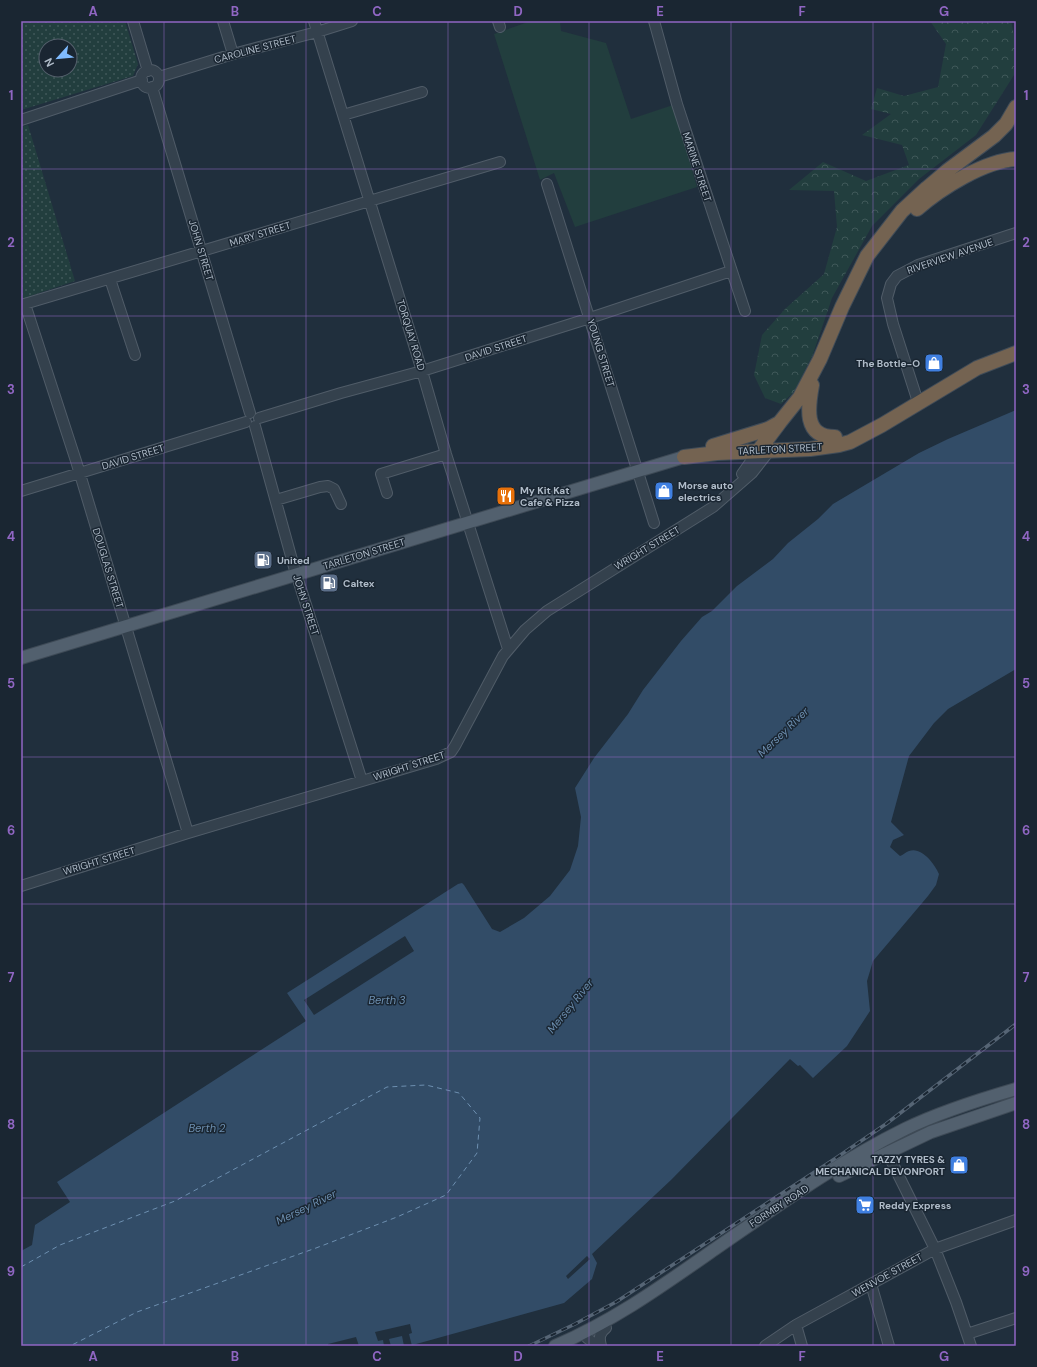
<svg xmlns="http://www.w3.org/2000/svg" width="1037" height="1367" font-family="'DM Sans',sans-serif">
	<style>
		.grass { fill: #223e3e }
		.forest { fill: url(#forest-crowns) }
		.park { fill: url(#park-dots); fill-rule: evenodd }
		.water { fill: #324c67 }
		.pier { fill: #202f3d }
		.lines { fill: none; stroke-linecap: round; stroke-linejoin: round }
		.ferry { stroke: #6d8fb0; stroke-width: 1; stroke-dasharray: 5 4; stroke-linecap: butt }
		.minor-casing { stroke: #505c68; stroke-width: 12 }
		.major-casing { stroke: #3e4a56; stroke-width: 14 }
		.highway-casing { stroke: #404c58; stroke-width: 16 }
		.minor { stroke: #34414d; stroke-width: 10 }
		.major { stroke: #52606e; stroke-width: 12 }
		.highway { stroke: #746351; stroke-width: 14 }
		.rail-casing { stroke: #566575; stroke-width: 3.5 }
		.rail { stroke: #1a2632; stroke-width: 2; stroke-dasharray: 6; stroke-linecap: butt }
		.grid { fill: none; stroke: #9066c3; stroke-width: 1; stroke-opacity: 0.55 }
		.labels { text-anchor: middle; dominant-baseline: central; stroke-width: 3; stroke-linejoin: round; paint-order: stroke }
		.street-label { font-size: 10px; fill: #b0bcc9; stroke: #1a2632 }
		.poi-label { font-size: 10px; font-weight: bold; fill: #b0bcc9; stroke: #1a2632; text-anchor: start }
		.water-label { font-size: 11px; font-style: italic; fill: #6d8fb0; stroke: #1a2632 }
		.neatline { fill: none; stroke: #9066c3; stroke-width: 1.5 }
		.grid-label { font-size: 13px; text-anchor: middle; font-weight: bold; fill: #9066c3 }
	</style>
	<defs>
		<pattern id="forest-crowns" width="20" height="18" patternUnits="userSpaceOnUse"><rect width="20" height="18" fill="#223e3e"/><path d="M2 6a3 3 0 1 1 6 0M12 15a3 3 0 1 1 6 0" fill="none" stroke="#405859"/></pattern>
		<pattern id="park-dots" width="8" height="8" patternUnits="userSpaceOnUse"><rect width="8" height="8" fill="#223e3e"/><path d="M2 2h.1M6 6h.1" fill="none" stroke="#405859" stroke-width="1.8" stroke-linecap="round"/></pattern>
	</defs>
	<rect width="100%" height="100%" fill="#202f3d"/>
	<path class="grass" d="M 531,21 L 560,21 L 561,31 L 606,43 L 631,119 L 673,105 L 697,187 L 575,227 L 554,173 L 540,180 L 494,34 Z"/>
	<path class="forest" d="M 930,21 L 1011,21 L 1015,39 L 1014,75 L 976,135 L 919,179 L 872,226 L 832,298 L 813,354 L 794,392 L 781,404 L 765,398 L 754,375 L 762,335 L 785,309 L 824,274 L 837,227 L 834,191 L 789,190 L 823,162 L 866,181 L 909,165 L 902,145 L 862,135 L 891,114 L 871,109 L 877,88 L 904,96 L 938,87 L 946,44 Z"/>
	<path class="park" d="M 21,21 L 125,21 L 138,64 L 133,76 L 21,110 ZM 46,46 L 70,46 L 70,70 L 46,70 Z
		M 28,125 L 75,281 L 21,299 L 21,127 Z"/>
	<path class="water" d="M 1016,410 L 1016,669 L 948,709 L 934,723 L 909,756 L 891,822 L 904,835 L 893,840 L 890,847 L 900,856 C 903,855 906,852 909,851 C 921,846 935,864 939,874 L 936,885 L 928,896 L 873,961 L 867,981 L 870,1011 L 847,1046 L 813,1078 L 800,1065 L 798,1066 L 790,1059 L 671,1180 L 592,1254 L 597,1263 L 592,1279 L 564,1303 L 409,1346 L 359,1346 L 356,1337 L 328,1344 L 328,1346 L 21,1346 L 21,1251 L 32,1245 L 35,1225 L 70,1202 L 57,1182 L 306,1021 L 287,993 L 458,884 L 462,883 L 464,885 L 492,929 L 500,932 L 524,918 L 550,896 L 570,870 L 578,846 L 581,817 L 575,788 L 594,758 L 628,714 L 643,690 L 681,641 L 702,617 L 712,611 L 737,586 L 773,559 L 788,543 L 818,519 L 833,504 L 919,453 L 948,439 Z"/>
	<path class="pier" d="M 405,936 L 414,951 L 314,1015 L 304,1000 Z
		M 587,1256 L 590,1259 L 568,1279 L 566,1276 Z
		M 410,1324 L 412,1333 L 409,1334 L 412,1346 L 404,1346 L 402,1336 L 389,1339 L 391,1346 L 384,1346 L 383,1340 L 378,1341 L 375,1332 Z"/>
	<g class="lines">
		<path class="ferry" d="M 21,1267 L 60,1245 L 175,1201 L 387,1087 L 426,1085 L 459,1093 L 480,1118 L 477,1153 L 446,1195 L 397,1217 L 316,1248 L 137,1312 L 70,1346"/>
		<defs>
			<path id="minor" d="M 133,21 L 148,71
				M 223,21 L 233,54
				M 314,21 L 422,371 L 446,454 L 508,649
				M 498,21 L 500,27
				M 654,21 L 677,104 L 745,311
				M141 79a9 9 0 1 1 18 0a9 9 0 1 1-18 0Z
				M 159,77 L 233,54 L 317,32 L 352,21
				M 152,87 L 250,413
				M 343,115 L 422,92
				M 21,120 L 142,80
				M 547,184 L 654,523
				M 110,279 L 135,355
				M 25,304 L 76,461 L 188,833
				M 21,305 L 500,162
				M 918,402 L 893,324 L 887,298 L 891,284 L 897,276 L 918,265 L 1016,233
				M 259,418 L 341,393 L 422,371 L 590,318 L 731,271
				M 255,426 L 294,567 L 362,781
				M 742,474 L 759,450
				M 21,491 L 246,422
				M 387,493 L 381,474 L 446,454
				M 276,500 L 320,487 L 328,486 L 334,489 L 341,504
				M 21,886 L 188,833 L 436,759 L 451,752 L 455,746 L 503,656 L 525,630 L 547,611 L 713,507 L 752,473 L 770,450
				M 887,1152 L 935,1249 L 956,1302 L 971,1346
				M 871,1284 L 889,1346
				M 796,1325 L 802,1346
				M 967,1334 L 1016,1318
				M 587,1338 L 598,1346
				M 601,1346 C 599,1338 599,1333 606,1328
				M 765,1346 L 796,1325 L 935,1249 L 1016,1220"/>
			<path id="major" d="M 21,658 L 684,457
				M 839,1176 L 931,1132 L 1016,1103
				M 555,1346 C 615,1320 662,1286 715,1249 C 776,1207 838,1162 905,1129 C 940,1112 978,1100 1016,1089"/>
			<path id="highway" d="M 917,209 C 941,188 984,161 1016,159
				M 812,385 C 808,407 803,437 835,437
				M 713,446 L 768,429 L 777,424
				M 759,450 L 780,422 L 800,397 L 820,359 L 842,307 L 867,256 L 902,211 L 927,188 L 947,171 L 994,136 L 1006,124 L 1016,107
				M 684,457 L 717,453 L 810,449 L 839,445 L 850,442 L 882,425 L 977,368 L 1016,353"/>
		</defs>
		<use href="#minor" class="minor-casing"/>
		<use href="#major" class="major-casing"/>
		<use href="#highway" class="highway-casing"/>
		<use href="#minor" class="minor"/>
		<use href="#major" class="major"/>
		<use href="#highway" class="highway"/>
		<defs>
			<path id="rail" d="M 529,1346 L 575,1324 L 616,1302 L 836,1158 L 886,1124 L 1016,1024"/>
		</defs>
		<use href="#rail" class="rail-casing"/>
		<use href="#rail" class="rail"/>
	</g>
	<path class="grid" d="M 164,21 L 164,1346M 306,21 L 306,1346M 448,21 L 448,1346M 589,21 L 589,1346M 731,21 L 731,1346M 873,21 L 873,1346M 21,169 L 1016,169M 21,316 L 1016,316M 21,463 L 1016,463M 21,610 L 1016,610M 21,757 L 1016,757M 21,904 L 1016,904M 21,1051 L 1016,1051M 21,1198 L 1016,1198"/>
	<defs>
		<symbol id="shop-square" viewBox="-11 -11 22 22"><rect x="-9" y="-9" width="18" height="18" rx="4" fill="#3f7fe0" stroke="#1a2632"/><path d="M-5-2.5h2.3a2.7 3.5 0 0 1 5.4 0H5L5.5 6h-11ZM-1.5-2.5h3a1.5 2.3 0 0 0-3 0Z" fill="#fff"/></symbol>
		<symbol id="restaurant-square" viewBox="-11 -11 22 22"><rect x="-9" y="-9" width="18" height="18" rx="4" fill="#e8710a" stroke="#1a2632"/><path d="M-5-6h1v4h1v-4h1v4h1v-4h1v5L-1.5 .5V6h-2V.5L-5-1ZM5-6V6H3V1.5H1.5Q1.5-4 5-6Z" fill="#fff"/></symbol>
		<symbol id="fuel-square" viewBox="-11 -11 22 22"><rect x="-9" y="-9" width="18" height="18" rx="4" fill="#5c6f8a" stroke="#1a2632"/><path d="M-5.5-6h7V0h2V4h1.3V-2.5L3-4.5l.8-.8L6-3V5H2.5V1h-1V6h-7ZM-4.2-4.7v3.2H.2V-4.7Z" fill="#fff"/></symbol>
		<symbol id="supermarket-square" viewBox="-11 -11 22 22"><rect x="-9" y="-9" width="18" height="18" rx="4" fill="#3f7fe0" stroke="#1a2632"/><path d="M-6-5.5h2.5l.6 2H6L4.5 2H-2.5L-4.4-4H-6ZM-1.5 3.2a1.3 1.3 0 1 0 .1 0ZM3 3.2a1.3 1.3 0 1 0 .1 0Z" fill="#fff"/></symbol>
	</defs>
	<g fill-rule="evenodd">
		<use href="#shop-square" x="923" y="352" width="22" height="22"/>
		<use href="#shop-square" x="653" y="480" width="22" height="22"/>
		<use href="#restaurant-square" x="495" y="485" width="22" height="22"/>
		<use href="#fuel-square" x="252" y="549" width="22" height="22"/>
		<use href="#fuel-square" x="318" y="572" width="22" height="22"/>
		<use href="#shop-square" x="948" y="1154" width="22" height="22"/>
		<use href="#supermarket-square" x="854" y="1194" width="22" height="22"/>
	</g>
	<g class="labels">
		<g class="street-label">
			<text transform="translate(255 49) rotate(-15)">CAROLINE STREET</text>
			<text transform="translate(697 167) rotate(72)">MARINE STREET</text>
			<text transform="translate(260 234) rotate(-17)">MARY STREET</text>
			<text transform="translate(201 250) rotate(73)">JOHN STREET</text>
			<text transform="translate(950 256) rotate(-19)">RIVERVIEW AVENUE</text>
			<text transform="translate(411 335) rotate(73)">TORQUAY ROAD</text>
			<text transform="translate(496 348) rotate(-18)">DAVID STREET</text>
			<text transform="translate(601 353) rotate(73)">YOUNG STREET</text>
			<text transform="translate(780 449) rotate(-3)">TARLETON STREET</text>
			<text transform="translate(133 457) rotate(-17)">DAVID STREET</text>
			<text transform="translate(647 548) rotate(-31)">WRIGHT STREET</text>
			<text transform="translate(364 554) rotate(-17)">TARLETON STREET</text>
			<text transform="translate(108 568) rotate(73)">DOUGLAS STREET</text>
			<text transform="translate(306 605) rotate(72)">JOHN STREET</text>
			<text transform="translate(409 766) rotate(-18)">WRIGHT STREET</text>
			<text transform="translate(99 861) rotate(-17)">WRIGHT STREET</text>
			<text transform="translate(779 1206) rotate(-33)">FORMBY ROAD</text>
			<text transform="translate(887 1275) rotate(-29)">WENVOE STREET</text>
		</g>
		<g class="poi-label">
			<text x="920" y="363" text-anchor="end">The Bottle-O</text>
			<text x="678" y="485">Morse auto<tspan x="678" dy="12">electrics</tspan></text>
			<text x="520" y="490">My Kit Kat<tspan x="520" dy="12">Cafe &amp; Pizza</tspan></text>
			<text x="277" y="560">United</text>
			<text x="343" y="583">Caltex</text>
			<text x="945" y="1159" text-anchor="end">TAZZY TYRES &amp;<tspan x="945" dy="12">MECHANICAL DEVONPORT</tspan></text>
			<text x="879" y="1205">Reddy Express</text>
		</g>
		<g class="water-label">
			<text transform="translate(783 732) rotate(-44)">Mersey River</text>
			<text x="387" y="1000">Berth 3</text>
			<text transform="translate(570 1006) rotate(-51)">Mersey River</text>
			<text x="207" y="1128">Berth 2</text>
			<text transform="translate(306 1207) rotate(-26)">Mersey River</text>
		</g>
	</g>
	<rect width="1037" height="1367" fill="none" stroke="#1a2632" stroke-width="44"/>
	<g transform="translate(58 58) rotate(243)"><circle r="19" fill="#1a2632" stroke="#56626e"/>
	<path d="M0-3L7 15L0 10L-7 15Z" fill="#7fbbff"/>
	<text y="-6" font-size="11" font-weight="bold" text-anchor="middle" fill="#b0bcc9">N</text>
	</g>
	<rect x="22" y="22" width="993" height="1323" class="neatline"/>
	<g class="grid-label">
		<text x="93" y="16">A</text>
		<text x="235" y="16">B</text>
		<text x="377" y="16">C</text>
		<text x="518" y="16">D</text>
		<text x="660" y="16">E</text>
		<text x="802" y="16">F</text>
		<text x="944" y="16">G</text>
		<text x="11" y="100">1</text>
		<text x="1026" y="100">1</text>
		<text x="11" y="247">2</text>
		<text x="1026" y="247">2</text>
		<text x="11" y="394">3</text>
		<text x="1026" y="394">3</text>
		<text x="11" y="541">4</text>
		<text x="1026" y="541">4</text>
		<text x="11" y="688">5</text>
		<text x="1026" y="688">5</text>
		<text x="11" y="835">6</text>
		<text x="1026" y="835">6</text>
		<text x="11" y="982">7</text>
		<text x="1026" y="982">7</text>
		<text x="11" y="1129">8</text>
		<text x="1026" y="1129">8</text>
		<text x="11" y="1276">9</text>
		<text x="1026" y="1276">9</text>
		<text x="93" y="1361">A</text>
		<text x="235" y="1361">B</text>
		<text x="377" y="1361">C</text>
		<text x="518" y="1361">D</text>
		<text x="660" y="1361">E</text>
		<text x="802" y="1361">F</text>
		<text x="944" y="1361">G</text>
	</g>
</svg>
